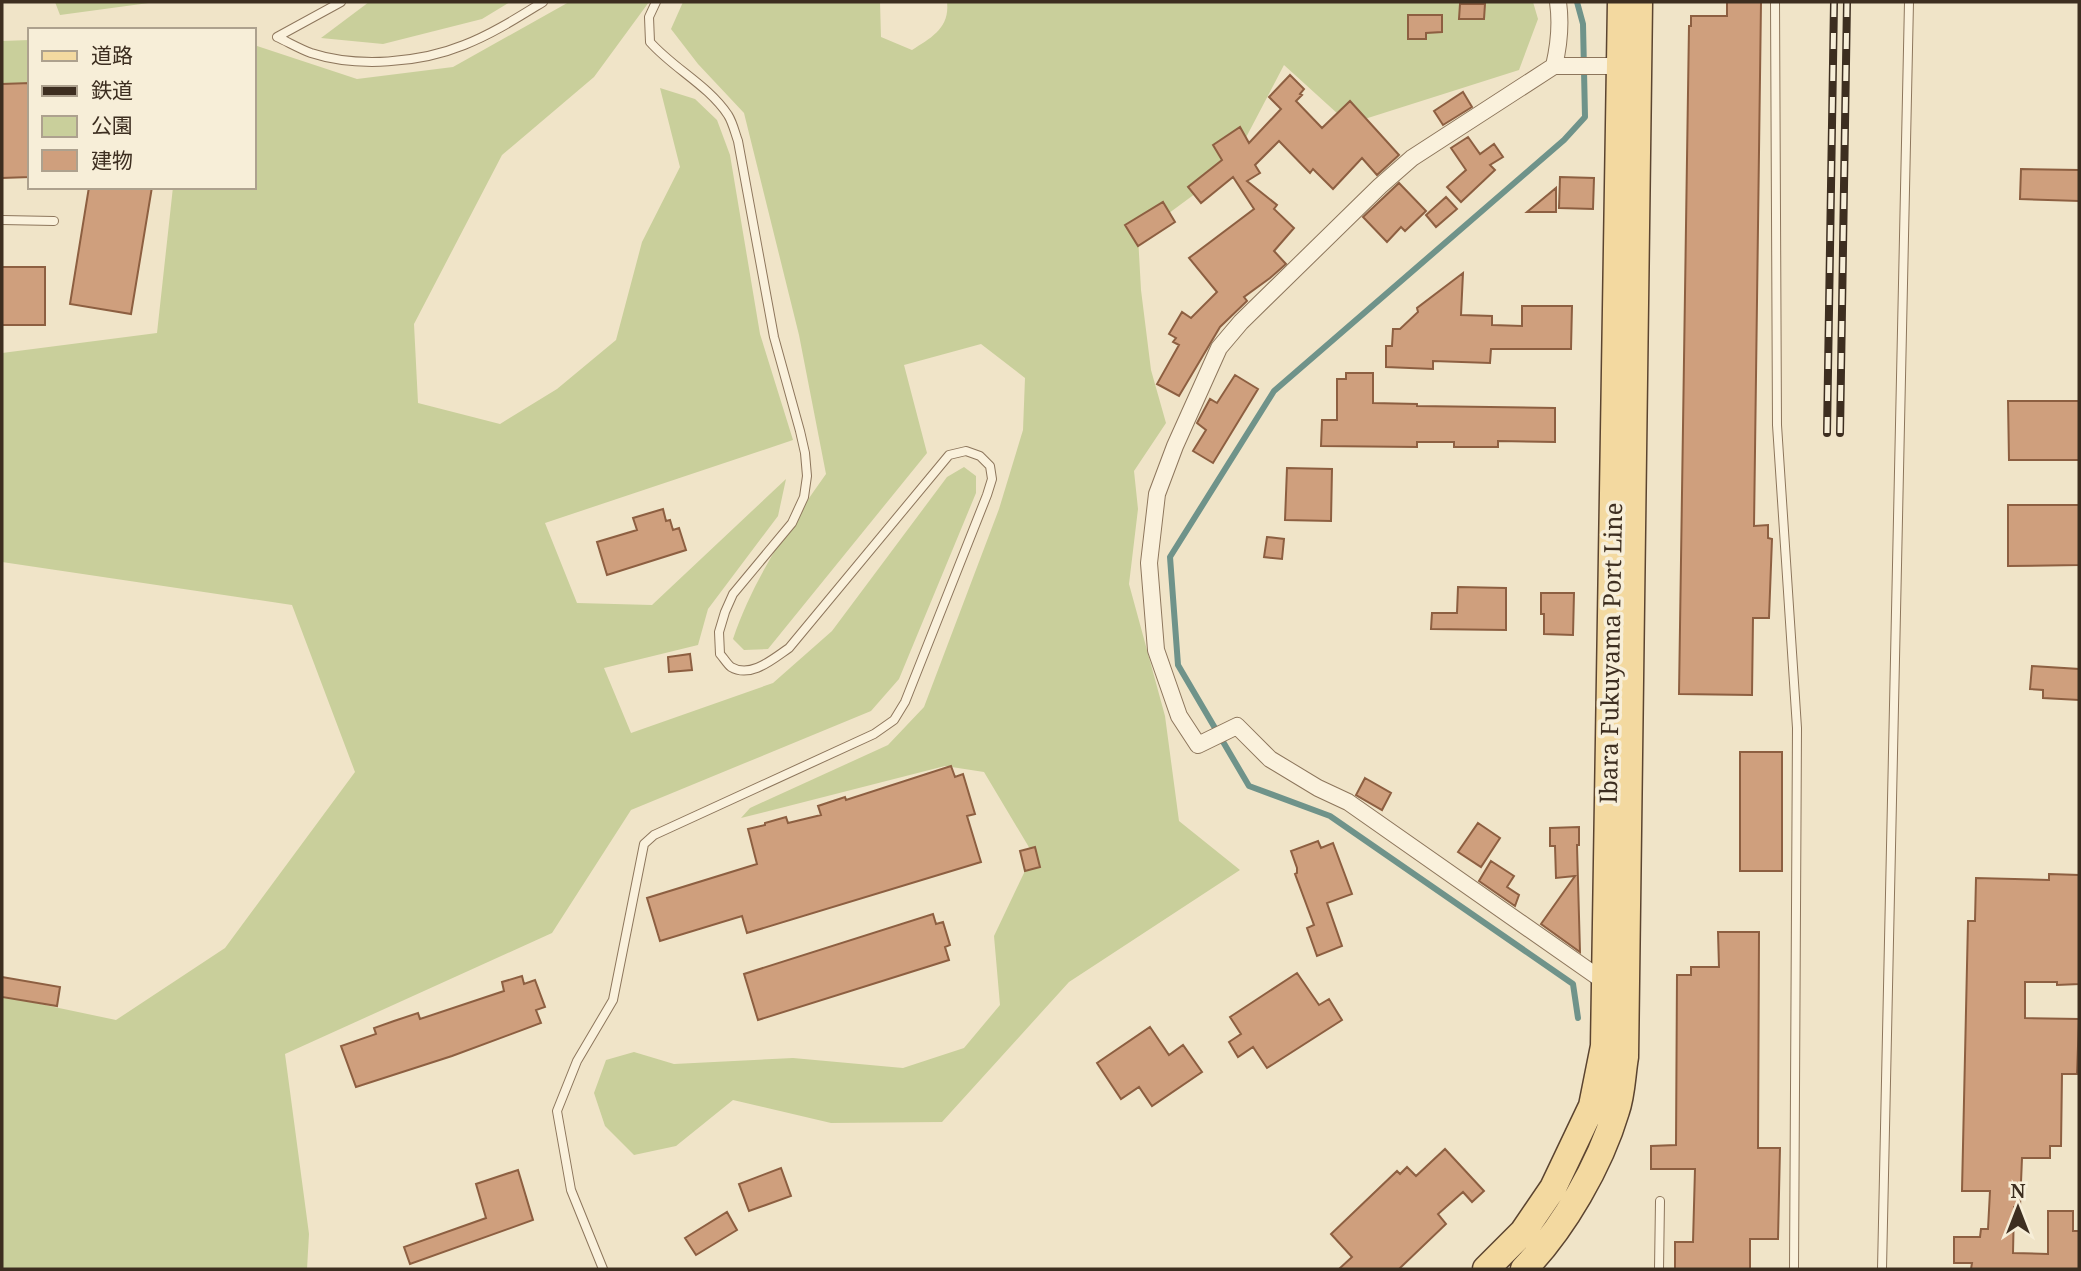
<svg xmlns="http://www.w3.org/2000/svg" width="2081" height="1271" font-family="'Noto Serif','Noto Sans JP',serif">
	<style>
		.green { fill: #c9cf9b }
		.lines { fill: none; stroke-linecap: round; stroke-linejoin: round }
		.stream { stroke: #6f938a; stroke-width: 6 }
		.building { fill: #cf9f7d; stroke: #8d5f41; stroke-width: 2 }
		.lane-casing { stroke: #8d765c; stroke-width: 10 }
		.street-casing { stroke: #8d765c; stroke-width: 18 }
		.primary-casing { stroke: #5b4430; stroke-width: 29 }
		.lane { stroke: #faf1dc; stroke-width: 8 }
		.street { stroke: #faf1dc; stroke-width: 16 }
		.primary { stroke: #f3d9a0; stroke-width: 26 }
		.rail-casing { stroke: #3d2e20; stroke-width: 8 }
		.rail { stroke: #f7eed8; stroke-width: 5; stroke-dasharray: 16; stroke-linecap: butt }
		.labels { text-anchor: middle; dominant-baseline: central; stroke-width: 7; stroke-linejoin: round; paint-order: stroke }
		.street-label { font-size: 24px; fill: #3d2e20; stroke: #f7eed8 }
	</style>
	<rect width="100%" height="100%" fill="#f0e4c8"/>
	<path class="green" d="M 55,2 L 156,2 L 60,15 Z
		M 369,2 L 510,2 L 482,19 L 383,44 L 321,38 Z
		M 569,2 L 649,2 L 594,77 L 502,155 L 414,324 L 418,403 L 500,424 L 557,389 L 616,340 L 642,242 L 680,167 L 660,88 L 695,99 L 717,120 L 730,155 L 760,334 L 793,440 L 545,523 L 577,603 L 652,605 L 786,479 L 778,516 L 708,609 L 698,645 L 604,668 L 631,733 L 773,683 L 832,631 L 947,477 L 964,467 L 976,476 L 976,493 L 899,679 L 871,711 L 631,810 L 552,933 L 285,1054 L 309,1234 L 307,1269 L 2,1269 L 2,996 L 116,1020 L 225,948 L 355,772 L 292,605 L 2,562 L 2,353 L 157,333 L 173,187 L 254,187 L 254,45 L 357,79 L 453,67 Z
		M 683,2 L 880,2 L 881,37 L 912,50 C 931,38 950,28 947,2 L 1533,2 L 1538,19 L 1519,70 L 1349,124 L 1284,65 L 1230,168 L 1138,236 L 1141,290 L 1151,370 L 1166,423 L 1134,471 L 1138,509 L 1129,584 L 1165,716 L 1179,821 L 1240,870 L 1069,982 L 942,1122 L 831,1123 L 733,1100 L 676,1146 L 634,1155 L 605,1126 L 594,1093 L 606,1060 L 634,1052 L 674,1064 L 793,1058 L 903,1068 L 964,1048 L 1000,1005 L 994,936 L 1033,854 L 984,772 L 945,766 L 741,818 L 750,808 L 888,745 L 924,707 L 999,509 L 1023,430 L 1025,378 L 981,344 L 904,365 L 927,453 L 768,649 L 744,650 L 733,639 C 753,579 790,525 826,474 L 799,335 L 744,113 L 698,64 L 671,29 Z
		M 30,40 L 30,98 L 2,97 L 2,41 Z"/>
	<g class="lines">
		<path class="stream" d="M 1577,2 L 1583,24 L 1585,117 L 1564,140 L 1274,391 L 1170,557 L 1178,665 L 1249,786 L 1330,816 L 1573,984 L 1578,1018"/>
	</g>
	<path class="building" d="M 1727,2 L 1761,2 L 1754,526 L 1768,525 L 1768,538 L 1772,539 L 1769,618 L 1753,618 L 1752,695 L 1679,694 L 1689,26 L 1691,26 L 1691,16 L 1727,16 Z
		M 1460,4 L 1485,4 L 1484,19 L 1459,19 Z
		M 1408,15 L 1442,15 L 1442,32 L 1426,33 L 1426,39 L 1408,39 Z
		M 1290,75 L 1304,89 L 1300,94 L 1302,95 L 1296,101 L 1322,128 L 1350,101 L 1399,155 L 1377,175 L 1362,158 L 1333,189 L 1313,169 L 1310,173 L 1279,141 L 1255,165 L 1260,173 L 1247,181 L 1277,205 L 1274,209 L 1294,228 L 1274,251 L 1286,264 L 1270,278 L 1244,297 L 1247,301 L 1220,327 L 1179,396 L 1157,384 L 1179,345 L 1173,342 L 1176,338 L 1169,334 L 1182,312 L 1191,318 L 1217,292 L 1189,258 L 1254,209 L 1233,177 L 1201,203 L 1188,187 L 1222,160 L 1213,145 L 1240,127 L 1249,143 L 1281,109 L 1269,97 Z
		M 30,83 L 30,177 L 2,178 L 2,84 Z
		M 1463,92 L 1472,107 L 1443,125 L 1434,111 Z
		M 1468,137 L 1480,154 L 1494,144 L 1503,157 L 1490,165 L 1495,170 L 1461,202 L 1447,187 L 1466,170 L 1451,148 Z
		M 2021,169 L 2079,170 L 2079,201 L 2020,199 Z
		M 1560,177 L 1594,178 L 1593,209 L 1559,208 Z
		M 1399,183 L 1426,211 L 1405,231 L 1401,227 L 1387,242 L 1363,217 Z
		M 89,187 L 152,187 L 131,314 L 70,304 Z
		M 1556,188 L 1556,212 L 1527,212 Z
		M 1446,197 L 1457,209 L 1436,227 L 1426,215 Z
		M 1163,202 L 1175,222 L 1138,246 L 1125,225 Z
		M 2,267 L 45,267 L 45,325 L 2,325 Z
		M 1463,273 L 1461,315 L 1492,316 L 1492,325 L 1522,326 L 1522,306 L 1572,306 L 1571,349 L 1491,349 L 1490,363 L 1433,361 L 1433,369 L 1386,367 L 1386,346 L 1392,346 L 1393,329 L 1400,329 L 1418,312 L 1417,308 Z
		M 1346,373 L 1373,373 L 1373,403 L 1417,404 L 1417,406 L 1555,408 L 1555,442 L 1498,441 L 1498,447 L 1454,447 L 1454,442 L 1417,442 L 1417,447 L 1321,446 L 1322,420 L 1337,420 L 1337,379 L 1346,379 Z
		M 1235,375 L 1258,389 L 1213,463 L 1193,451 L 1206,430 L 1197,423 L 1210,399 L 1217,403 Z
		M 2008,401 L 2079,401 L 2079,460 L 2009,460 Z
		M 1287,468 L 1332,469 L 1331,521 L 1285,520 Z
		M 2008,505 L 2079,505 L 2079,565 L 2008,566 Z
		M 663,509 L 666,521 L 670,520 L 673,530 L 679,528 L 686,550 L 607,575 L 597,542 L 637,530 L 633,518 Z
		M 1267,537 L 1284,539 L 1282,559 L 1264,557 Z
		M 1458,587 L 1506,588 L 1506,630 L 1431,629 L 1432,613 L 1457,613 Z
		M 1541,593 L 1574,593 L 1573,635 L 1544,634 L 1544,614 L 1541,614 Z
		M 690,654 L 692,670 L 669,672 L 668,657 Z
		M 2032,666 L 2079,669 L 2079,700 L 2043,698 L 2043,690 L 2030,689 Z
		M 1740,752 L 1782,752 L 1782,871 L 1740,871 Z
		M 951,766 L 955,777 L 963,774 L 975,814 L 967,816 L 981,862 L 747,933 L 742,916 L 660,941 L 647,898 L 757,864 L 748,829 L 765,825 L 765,823 L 786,817 L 788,823 L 821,815 L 818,806 L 845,797 L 846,800 Z
		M 1365,778 L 1391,793 L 1382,810 L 1356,795 Z
		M 1478,823 L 1500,838 L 1481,867 L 1458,852 Z
		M 1579,827 L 1579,845 L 1577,845 L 1580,952 L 1541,924 L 1575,876 L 1556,878 L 1555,846 L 1550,846 L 1550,828 Z
		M 1318,841 L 1321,848 L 1333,843 L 1352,894 L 1327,903 L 1342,946 L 1317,956 L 1307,928 L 1314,925 L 1295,874 L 1297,873 L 1297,868 L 1291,851 Z
		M 1035,847 L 1040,867 L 1025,871 L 1020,851 Z
		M 1491,861 L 1514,876 L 1507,887 L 1519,895 L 1515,906 L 1479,881 Z
		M 2049,874 L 2079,875 L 2079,984 L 2057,985 L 2057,982 L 2025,982 L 2025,1018 L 2079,1019 L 2077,1074 L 2062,1074 L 2061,1146 L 2050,1146 L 2050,1158 L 2022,1158 L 2020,1207 L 2014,1207 L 2013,1253 L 2048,1254 L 2048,1211 L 2073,1211 L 2073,1231 L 2079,1231 L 2079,1269 L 1971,1269 L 1972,1263 L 1954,1263 L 1954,1237 L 1980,1237 L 1981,1229 L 1988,1229 L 1990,1191 L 1962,1191 L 1968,921 L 1975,921 L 1976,878 L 2049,880 Z
		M 933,914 L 936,924 L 943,922 L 950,945 L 945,947 L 949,960 L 758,1020 L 744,974 Z
		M 1718,932 L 1759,932 L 1758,1148 L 1780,1148 L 1778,1239 L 1750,1239 L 1750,1269 L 1675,1269 L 1675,1242 L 1693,1242 L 1695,1169 L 1651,1169 L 1651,1146 L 1676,1145 L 1677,975 L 1691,975 L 1691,967 L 1719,967 Z
		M 1297,973 L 1319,1005 L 1329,999 L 1342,1020 L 1267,1068 L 1253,1047 L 1238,1057 L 1229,1042 L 1241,1034 L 1230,1017 Z
		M 522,976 L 524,984 L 535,980 L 545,1007 L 536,1010 L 541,1023 L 452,1056 L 356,1087 L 341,1046 L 376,1034 L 374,1028 L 394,1021 L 418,1013 L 420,1019 L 504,991 L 502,982 Z
		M 2,977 L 60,987 L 57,1006 L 2,997 Z
		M 1150,1027 L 1169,1055 L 1183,1045 L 1202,1072 L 1152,1106 L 1139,1087 L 1121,1099 L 1097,1063 Z
		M 1445,1149 L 1484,1191 L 1472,1202 L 1463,1192 L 1438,1214 L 1446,1224 L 1399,1269 L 1339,1269 L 1352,1257 L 1331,1234 L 1397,1171 L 1400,1174 L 1407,1167 L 1416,1176 Z
		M 781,1168 L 791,1196 L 749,1211 L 739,1184 Z
		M 518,1170 L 533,1220 L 410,1264 L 404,1247 L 486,1218 L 476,1184 Z
		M 727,1212 L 737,1230 L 696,1255 L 685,1238 Z"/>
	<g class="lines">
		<defs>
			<path id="lane" d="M 341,2 L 277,37 C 288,42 300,49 311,53 C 357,68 420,63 464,45 C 492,34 517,18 543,2
				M 1775,2 L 1777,425 L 1797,728 L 1794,1269
				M 2,220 L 54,221
				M 603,1269 L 571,1190 L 557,1111 L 577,1061 L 613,1000 L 644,844 L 654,835 L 874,734 L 894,720 L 905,702 L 987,495 L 992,479 L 990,466 L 980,456 L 966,451 L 949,455 L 789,648 C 774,658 751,679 731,667 C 727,664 723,657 720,654 L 719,632 L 725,612 L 733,594 L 792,523 L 804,497 L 807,476 L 805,453 L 800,431 L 774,337 L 738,141 C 735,133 733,123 728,115 C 708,85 674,69 650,42 L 649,17 L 656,2
				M 1659,1269 L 1660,1201
				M 1882,1269 L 1909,2"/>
			<path id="street" d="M 1554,66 C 1559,45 1561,23 1558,2
				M 1605,982 L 1348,802 L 1318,788 L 1270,759 L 1237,726 L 1198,745 L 1179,716 L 1156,650 L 1149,563 L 1157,494 L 1175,446 L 1219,348 L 1241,322 L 1380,186 L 1412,158 L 1554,66 L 1620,66"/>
			<path id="primary" d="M 1486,1269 L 1523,1232 L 1553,1188 L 1592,1106 L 1604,1046 L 1621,2
				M 1524,1269 C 1563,1229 1600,1165 1616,1111 C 1622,1094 1622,1074 1625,1057 L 1639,2"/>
		</defs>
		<use href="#lane" class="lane-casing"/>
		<use href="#street" class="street-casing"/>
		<use href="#primary" class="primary-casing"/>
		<use href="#lane" class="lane"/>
		<use href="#street" class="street"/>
		<use href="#primary" class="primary"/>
		<defs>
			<path id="rail" d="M 1827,433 L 1834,2
				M 1840,433 L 1847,2"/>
		</defs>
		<use href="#rail" class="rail-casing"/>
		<use href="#rail" class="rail"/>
	</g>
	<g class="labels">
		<g class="street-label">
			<text transform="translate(1610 653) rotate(-89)">Ibara Fukuyama Port Line</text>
		</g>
	</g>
	<rect width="2081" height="1271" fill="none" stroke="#3d2e20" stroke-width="7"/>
	<rect x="28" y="28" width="228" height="161" fill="#f7eed8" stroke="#ada18e" stroke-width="2"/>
	<rect x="42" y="51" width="35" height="10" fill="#f3d9a0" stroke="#ada18e" stroke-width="2"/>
	<text x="91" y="63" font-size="21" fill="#3d2e20">道路</text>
	<rect x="42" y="86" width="35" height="10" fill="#3d2e20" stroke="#ada18e" stroke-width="2"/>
	<text x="91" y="98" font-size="21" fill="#3d2e20">鉄道</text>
	<rect x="42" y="116" width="35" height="21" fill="#c9cf9b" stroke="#ada18e" stroke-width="2"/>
	<text x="91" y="133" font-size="21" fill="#3d2e20">公園</text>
	<rect x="42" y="150" width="35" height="21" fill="#cf9f7d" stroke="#ada18e" stroke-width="2"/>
	<text x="91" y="168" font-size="21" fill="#3d2e20">建物</text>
	<g transform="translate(2018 1208)" stroke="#f7eed8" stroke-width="5" paint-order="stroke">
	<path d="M0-5L12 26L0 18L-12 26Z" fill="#3d2e20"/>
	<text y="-10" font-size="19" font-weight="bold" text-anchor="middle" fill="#3d2e20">N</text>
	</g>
</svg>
